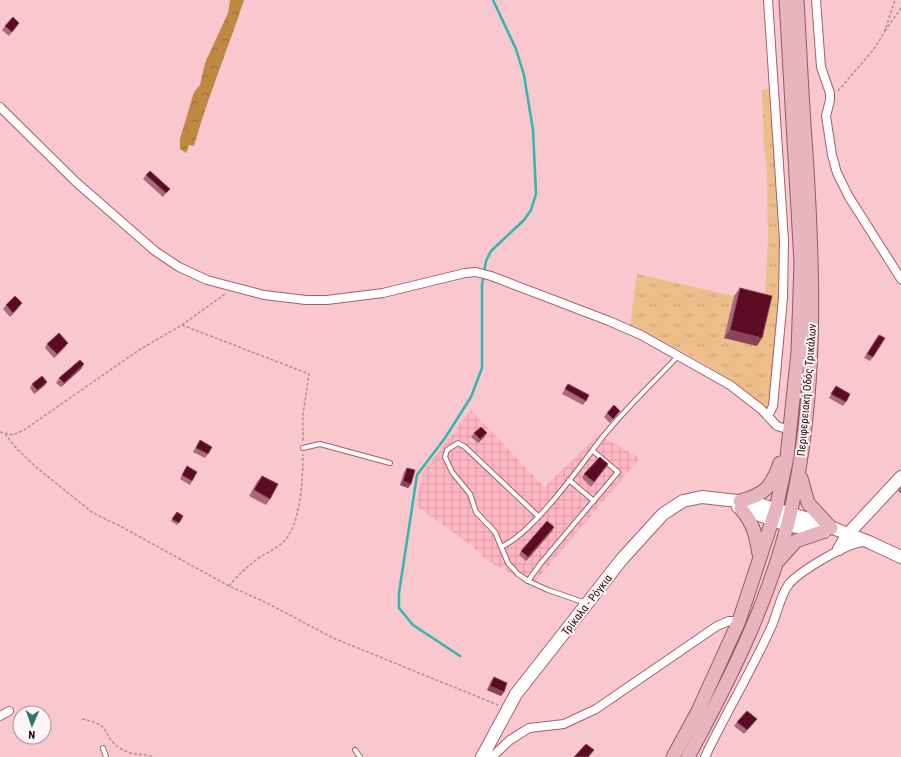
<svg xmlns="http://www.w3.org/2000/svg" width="901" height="757" font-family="'Roboto Condensed',sans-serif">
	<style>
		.industrial { fill: url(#industrial-grid) }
		.grass { fill: url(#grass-tufts) }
		.forest { fill: url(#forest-crowns) }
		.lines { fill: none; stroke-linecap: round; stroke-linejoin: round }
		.stream { stroke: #32b6ae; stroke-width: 2.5 }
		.lane-casing { stroke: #a75e6b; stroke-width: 6 }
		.street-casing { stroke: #a75e6b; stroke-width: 10 }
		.secondary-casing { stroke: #a75e6b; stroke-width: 14 }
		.primary-casing { stroke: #975863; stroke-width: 15 }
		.path { stroke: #b58a91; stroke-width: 1.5; stroke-dasharray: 3 2; stroke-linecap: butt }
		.lane { stroke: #fff; stroke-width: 4 }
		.street { stroke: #fff; stroke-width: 8 }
		.secondary { stroke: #fff; stroke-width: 12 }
		.primary { stroke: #e6b5bd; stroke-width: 13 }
		.wall { fill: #aa6a79 }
		.shaded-wall { fill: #8a4457 }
		.building { fill: #5b0c24; stroke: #8a4457 }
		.labels { text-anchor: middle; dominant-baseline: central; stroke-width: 4; stroke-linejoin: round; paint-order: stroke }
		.street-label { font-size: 11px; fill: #23070d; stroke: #fdf4f5 }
	</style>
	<defs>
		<pattern id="industrial-grid" width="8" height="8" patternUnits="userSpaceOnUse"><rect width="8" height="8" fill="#ffb7c2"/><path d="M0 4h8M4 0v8" fill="none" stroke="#da9ca6"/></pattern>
		<pattern id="grass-tufts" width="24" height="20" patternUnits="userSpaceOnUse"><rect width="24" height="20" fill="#ecbe89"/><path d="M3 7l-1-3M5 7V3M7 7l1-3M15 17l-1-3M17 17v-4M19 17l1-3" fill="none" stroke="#caa275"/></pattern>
		<pattern id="forest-crowns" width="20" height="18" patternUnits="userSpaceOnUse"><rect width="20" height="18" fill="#c08842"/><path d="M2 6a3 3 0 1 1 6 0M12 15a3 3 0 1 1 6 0" fill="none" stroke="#9c6d36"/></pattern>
	</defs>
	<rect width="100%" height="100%" fill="#f9c7ce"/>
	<path class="industrial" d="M 471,410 L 544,487 L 599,435 L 640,458 L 532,585 L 486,560 L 471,545 L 416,506 L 423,472 Z"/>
	<path class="grass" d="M 769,88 L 775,140 L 782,288 L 769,409 L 765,409 C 728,371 677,349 630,325 L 637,274 L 734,296 L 724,338 L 757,345 L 765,297 L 768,239 L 767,167 L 764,147 L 762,90 Z"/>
	<path class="forest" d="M 230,0 L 244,0 C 228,49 208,96 194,146 L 189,145 L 186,153 L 180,149 L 180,139 L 194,92 L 200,85 L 205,63 L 228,13 Z"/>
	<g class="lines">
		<path class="stream" d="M 460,656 L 413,625 L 399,608 L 399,593 L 417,475 L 445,438 L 471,397 L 482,368 L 482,285 L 486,261 L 491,251 L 524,220 L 531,210 L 536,194 L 533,130 L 524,75 L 516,49 L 493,0"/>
		<defs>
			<path id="lane" d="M 303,448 L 320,444 L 390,463
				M 569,480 L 594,501
				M 538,516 L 465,447 L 458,443 L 447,450 L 445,457 L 452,472 L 470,494 L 476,512 L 495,532 L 508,563 L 518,574 L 528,581 L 548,590 L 586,603
				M 503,546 C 534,531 579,468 601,439 C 624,410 653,383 678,356
				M 528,581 L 541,563 L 618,472 L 593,451
				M 103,748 L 106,757
				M 355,750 L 360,757"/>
			<path id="street" d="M 816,0 L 821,67 L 830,93 L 830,100 L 826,116 L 832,155 L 837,173 L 849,197 L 901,279
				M 0,107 L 76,182 L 155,251 L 179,267 L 207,280 L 264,295 L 306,300 L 327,300 L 383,293 L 465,273 L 476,272 L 491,276 L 609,321 L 641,335 L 730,385 L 761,409 L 777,426 L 790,430
				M 768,416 L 773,406 L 783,298 L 784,240 L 768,0
				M 0,716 L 9,711
				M 492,757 L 510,740 L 529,728 L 564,724 L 596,709 L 717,626 L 729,621 L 739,621
				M 705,757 C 725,715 749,675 769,632 C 777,617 779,597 789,584 C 800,571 848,542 865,542"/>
			<path id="secondary" d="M 738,507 L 787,525 L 824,532
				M 839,549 L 848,534 L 901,477
				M 482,757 L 516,694 L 622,559 L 663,514 L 683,501 L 702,497 L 755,503 L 812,520 L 869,542 L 901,557"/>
			<path id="primary" d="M 801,478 L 808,503 L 831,528
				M 740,501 C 765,495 772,486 780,463
				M 741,509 C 754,524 756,536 759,554
				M 779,560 L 796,541 L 822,532
				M 673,757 L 698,711 L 739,621 L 776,509 L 787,457 L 798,352 L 801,263 L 786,0
				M 688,757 C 728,683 767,606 788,523 C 818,400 814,278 806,153 C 802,102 800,51 797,0"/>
		</defs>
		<use href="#lane" class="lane-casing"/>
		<use href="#street" class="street-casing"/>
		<use href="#secondary" class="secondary-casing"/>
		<use href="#primary" class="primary-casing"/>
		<path class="path" d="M 885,31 L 901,8
			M 838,91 L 874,49 L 884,33 L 895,0
			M 182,325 L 309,374 L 303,415 L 303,442
			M 0,432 L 13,435 L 24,430 L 139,350 L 182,325 L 225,294
			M 5,434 L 17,449 L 36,467 L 93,513 L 120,526 L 229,586 L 267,603 L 333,638 L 498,705
			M 229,586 C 238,575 248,566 260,557 C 267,553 275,549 281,544 C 301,529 303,477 303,454
			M 82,719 C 114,725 100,735 120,748 C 131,756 142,753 154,757"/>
		<use href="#lane" class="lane"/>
		<use href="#street" class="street"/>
		<use href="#secondary" class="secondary"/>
		<use href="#primary" class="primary"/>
	</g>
	<path class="wall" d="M 19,23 L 9,36 L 2,30 L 5,26 Z
		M 146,175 L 170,189 L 163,197 L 143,179 Z
		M 740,288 L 757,346 L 724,338 L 734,296 Z
		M 6,305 L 19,307 L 10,317 L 3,309 Z
		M 876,339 L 873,357 L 870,361 L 864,358 Z
		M 47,344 L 65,347 L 54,358 L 45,348 Z
		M 84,364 L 81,369 L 61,387 L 56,383 L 59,378 Z
		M 47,382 L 44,386 L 34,394 L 30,388 L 32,384 Z
		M 568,384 L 586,401 L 583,405 L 562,394 Z
		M 836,386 L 846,402 L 843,406 L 829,398 Z
		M 620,411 L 610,423 L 604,417 L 607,413 Z
		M 474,433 L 484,437 L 478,443 L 471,437 Z
		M 200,440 L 208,454 L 205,458 L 193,452 Z
		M 608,464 L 591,487 L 582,478 L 584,474 Z
		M 187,466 L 192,481 L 190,485 L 180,479 Z
		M 407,468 L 411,484 L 408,488 L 400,485 L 404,472 Z
		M 262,476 L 270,499 L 266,505 L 249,496 L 257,482 Z
		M 901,487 L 901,494 L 898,491 Z
		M 177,512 L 183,516 L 177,525 L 171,521 Z
		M 552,531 L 526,561 L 519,555 L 521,551 Z
		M 494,677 L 501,696 L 487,690 L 491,681 Z
		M 757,719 L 744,734 L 734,726 L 737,722 Z"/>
	<path class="shaded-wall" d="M 22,303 L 19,307 L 10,317 L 13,313 Z
		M 730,330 L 762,338 L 757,346 L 724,338 Z
		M 68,343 L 65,347 L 54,358 L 57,354 Z
		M 84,364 L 81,369 L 61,387 L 64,383 Z
		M 47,382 L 44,386 L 34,394 L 37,390 Z
		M 487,433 L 484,437 L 478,443 L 480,439 Z
		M 403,481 L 411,484 L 408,488 L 400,485 Z
		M 554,527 L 552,531 L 526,561 L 528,557 Z
		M 490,686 L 504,692 L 501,696 L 487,690 Z"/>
	<path class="building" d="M 13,17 L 19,23 L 12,32 L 5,26 Z
		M 150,171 L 170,189 L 166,193 L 146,175 Z
		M 740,288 L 772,296 L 762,338 L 730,330 Z
		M 15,296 L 22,303 L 13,313 L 6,305 Z
		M 59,333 L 68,343 L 57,354 L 47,344 Z
		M 879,335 L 885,338 L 873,357 L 867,354 Z
		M 80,360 L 84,364 L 64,383 L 59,378 Z
		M 42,376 L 47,382 L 37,390 L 32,384 Z
		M 568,384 L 589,395 L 586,401 L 565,389 Z
		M 836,386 L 850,394 L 846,402 L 831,394 Z
		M 614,405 L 620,411 L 613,419 L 607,413 Z
		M 481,427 L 487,433 L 480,439 L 474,433 Z
		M 200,440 L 212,447 L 208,454 L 196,448 Z
		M 600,457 L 608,464 L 594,482 L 584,474 Z
		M 187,466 L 197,472 L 192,481 L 182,475 Z
		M 407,468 L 415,470 L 411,484 L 403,481 Z
		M 262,476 L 278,484 L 270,499 L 254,490 Z
		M 177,512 L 183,516 L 179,523 L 172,519 Z
		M 547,521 L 554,527 L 528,557 L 521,551 Z
		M 494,677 L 507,683 L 504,692 L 490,686 Z
		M 747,711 L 757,719 L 747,730 L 737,722 Z
		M 586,744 L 594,750 L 588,757 L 574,757 Z"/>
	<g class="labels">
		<g class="street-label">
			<text transform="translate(807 390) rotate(-85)">Περιφερειακή Οδός Τρικάλων</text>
			<text transform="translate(587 605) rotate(-52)">Τρίκαλα - Ρόγκια</text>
		</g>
	</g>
	<g transform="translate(32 725) rotate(182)"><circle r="19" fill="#fdf4f5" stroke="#a69598"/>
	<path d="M0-3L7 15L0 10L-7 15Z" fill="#2c7571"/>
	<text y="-6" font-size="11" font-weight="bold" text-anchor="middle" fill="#23070d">N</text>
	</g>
</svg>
